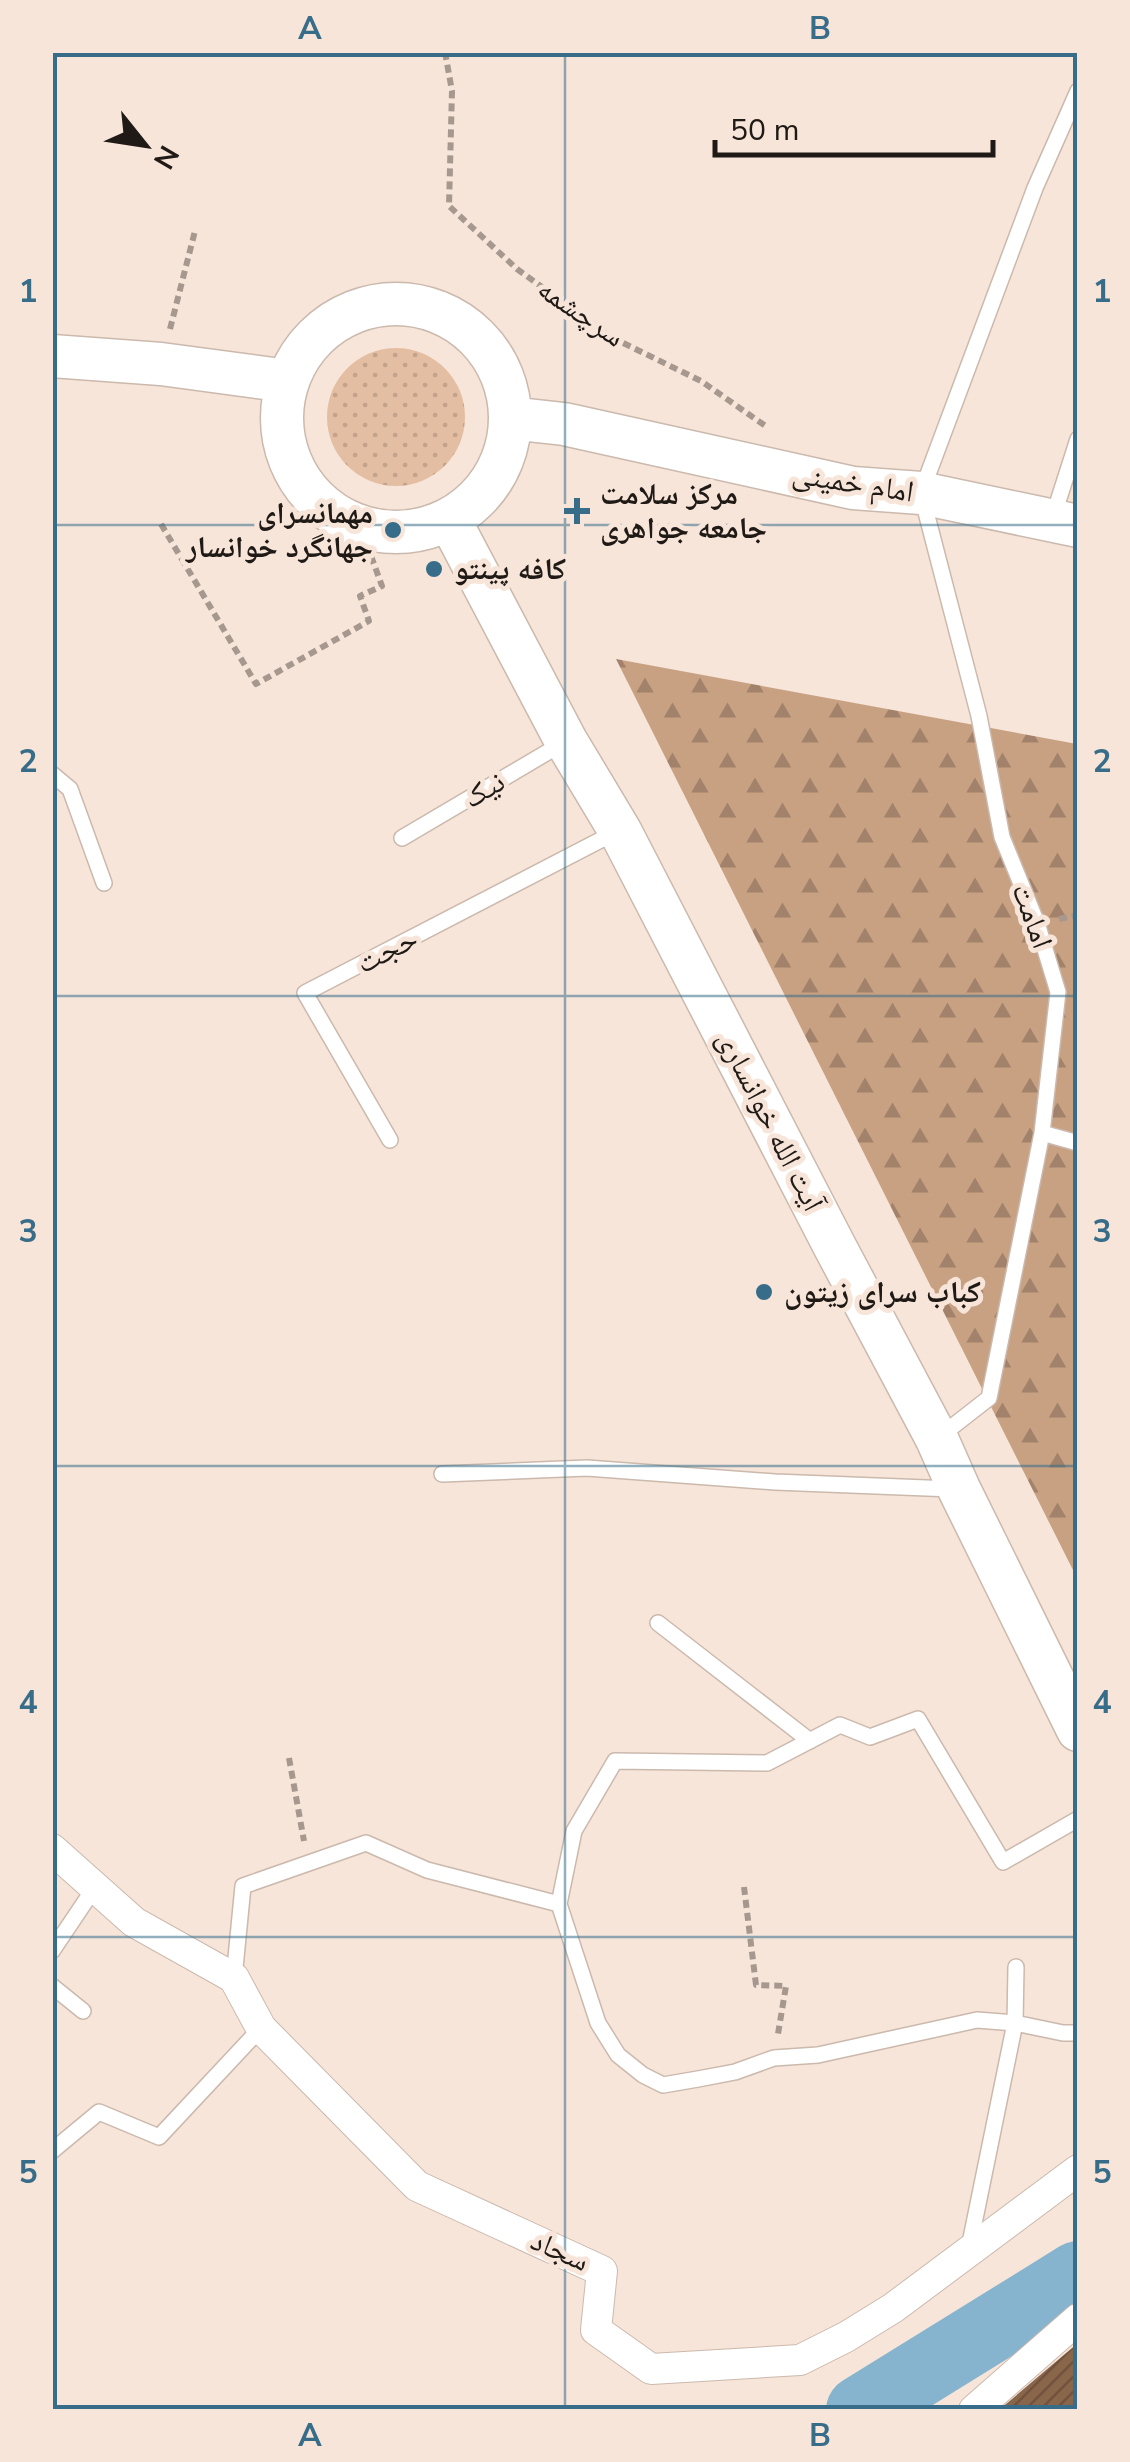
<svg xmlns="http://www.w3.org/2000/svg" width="1130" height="2462" font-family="'Nunito Sans','Noto Naskh Arabic',sans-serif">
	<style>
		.grass { fill: url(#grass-dots) }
		.forest { fill: url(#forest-firs) }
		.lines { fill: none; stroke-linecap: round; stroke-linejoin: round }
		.river { stroke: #86b4ce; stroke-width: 68 }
		.building { fill: url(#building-hatch) }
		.lane-casing { stroke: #cbb9ad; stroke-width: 18 }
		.street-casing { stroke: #cbb9ad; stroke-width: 32 }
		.secondary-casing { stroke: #cbb9ad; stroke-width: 45 }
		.path { stroke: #a6988f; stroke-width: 6; stroke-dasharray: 8 5; stroke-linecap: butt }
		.lane { stroke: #fff; stroke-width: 15 }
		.street { stroke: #fff; stroke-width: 30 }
		.secondary { stroke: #fff; stroke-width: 42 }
		.grid { fill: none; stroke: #386d89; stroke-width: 2.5; stroke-opacity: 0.55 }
		.poi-dot { fill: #386d89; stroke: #f7e5d9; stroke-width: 4 }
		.labels { text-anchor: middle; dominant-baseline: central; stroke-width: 10; stroke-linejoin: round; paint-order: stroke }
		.street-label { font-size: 30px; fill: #201a16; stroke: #f7e5d9 }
		.poi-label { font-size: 30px; font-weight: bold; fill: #201a16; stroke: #f7e5d9; text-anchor: start }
		.neatline { fill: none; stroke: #386d89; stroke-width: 4 }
		.grid-label { font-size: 32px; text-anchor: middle; font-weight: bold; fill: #386d89 }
	</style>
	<defs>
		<pattern id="grass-dots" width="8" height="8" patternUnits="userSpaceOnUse" patternTransform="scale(2.5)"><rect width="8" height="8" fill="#e4bea2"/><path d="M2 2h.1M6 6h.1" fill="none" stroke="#c3a38b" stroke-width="1.8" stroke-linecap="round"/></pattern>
		<pattern id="forest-firs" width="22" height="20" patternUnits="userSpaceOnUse" patternTransform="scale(2.5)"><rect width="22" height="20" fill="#c8a183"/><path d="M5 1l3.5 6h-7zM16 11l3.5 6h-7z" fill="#a2826a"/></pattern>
		<pattern id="building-hatch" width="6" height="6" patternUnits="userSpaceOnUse" patternTransform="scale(2.5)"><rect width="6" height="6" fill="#89654a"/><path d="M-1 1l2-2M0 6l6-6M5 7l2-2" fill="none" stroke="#70523d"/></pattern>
	</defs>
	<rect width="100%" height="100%" fill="#f7e5d9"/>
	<path class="grass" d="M327 417a69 69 0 1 1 138 0a69 69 0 1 1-138 0Z"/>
	<path class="forest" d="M 616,659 L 1077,744 L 1077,1578 Z"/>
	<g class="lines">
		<path class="river" d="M 860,2410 L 1078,2275"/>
	</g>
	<path class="building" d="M 1078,2343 L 1078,2410 L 999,2410 Z"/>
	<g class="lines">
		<defs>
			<path id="lane" d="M 1053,517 L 1078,439
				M 52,774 L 70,789 L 104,883
				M 402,838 L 563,743
				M 1042,1133 L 1078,1143
				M 390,1140 L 305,993 L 616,832
				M 939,1437 L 989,1398 L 1042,1133 L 1058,992 L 1037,923 L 1002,837 L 979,716 L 921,493 L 1035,188 L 1078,91
				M 442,1474 L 587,1468 L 775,1482 L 952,1489
				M 658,1623 L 810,1741
				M 1078,1819 L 1003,1862 L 918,1719 L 870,1737 L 840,1725 L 767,1763 L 615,1761 L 574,1831 L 559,1904 L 598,2023 L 618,2055 L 643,2075 L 663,2085 L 698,2079 L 735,2072 L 774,2058 L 818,2055 L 977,2020 L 1015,2023 L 1063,2033 L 1078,2033
				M 52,1951 L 95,1887
				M 234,1978 L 243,1886 L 366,1843 L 427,1870 L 559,1904
				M 52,1986 L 83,2011
				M 52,2151 L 99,2112 L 159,2137 L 261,2028
				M 969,2248 L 1015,2023 L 1016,1967"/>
			<path id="street" d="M 52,1849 L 134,1922 L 234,1978 L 261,2028 L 417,2186 L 602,2271 L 596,2330 L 651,2369 L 800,2360 L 846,2337 L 893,2308 L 1078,2170
				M 974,2410 L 1078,2319"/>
			<path id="secondary" d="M282 418a114 114 0 1 1 228 0a114 114 0 1 1-228 0Z
				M 52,356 L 161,364 L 288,381
				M 510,418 L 564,424 L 853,488 L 921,493 L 1078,526
				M 449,519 L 566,741 L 620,831 L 835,1247 L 937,1439 L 959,1489 L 1078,1730"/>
		</defs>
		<use href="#lane" class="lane-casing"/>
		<use href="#street" class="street-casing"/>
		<use href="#secondary" class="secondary-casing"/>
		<path class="path" d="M 445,52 L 452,91 L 449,206 L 517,269 L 611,337 L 701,381 L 767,427
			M 170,329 L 195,231
			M 161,524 L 256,684 L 369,621 L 360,596 L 382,586 L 360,526
			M 1059,919 L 1078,915
			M 289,1758 L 304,1841
			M 744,1887 L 756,1985 L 786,1986 L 778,2034"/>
		<use href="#lane" class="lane"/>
		<use href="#street" class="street"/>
		<use href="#secondary" class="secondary"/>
	</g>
	<path class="grid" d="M 565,52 L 565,2410M 52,525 L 1078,525M 52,996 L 1078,996M 52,1466 L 1078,1466M 52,1937 L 1078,1937"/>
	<g class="poi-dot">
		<path d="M572 496h10v10h10v10h-10v10h-10v-10h-10v-10h10z"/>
		<circle cx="393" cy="530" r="10"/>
		<circle cx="434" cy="569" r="10"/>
		<circle cx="764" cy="1292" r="10"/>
	</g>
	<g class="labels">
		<g class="street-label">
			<text transform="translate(581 313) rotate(34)">سرچشمه</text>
			<text transform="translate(853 483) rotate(9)">امام خمینی</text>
			<text transform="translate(484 790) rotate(-31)">نیک</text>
			<text transform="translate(1032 916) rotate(70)">امامت</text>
			<text transform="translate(387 951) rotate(-27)">حجت</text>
			<text transform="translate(770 1121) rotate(63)">آیت الله خوانساری</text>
			<text transform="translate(560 2251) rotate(24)">سجاد</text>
		</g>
		<g class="poi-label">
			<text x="600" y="494">مرکز سلامت<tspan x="600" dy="34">جامعه جواهری</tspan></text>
			<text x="373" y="513" text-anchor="end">مهمانسرای<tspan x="373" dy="34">جهانگرد خوانسار</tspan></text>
			<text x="454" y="569">کافه پینتو</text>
			<text x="784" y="1292">کباب سرای زیتون</text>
		</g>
	</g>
	<rect width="1130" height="2462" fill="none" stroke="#f7e5d9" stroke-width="110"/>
	<g transform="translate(145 145) rotate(120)" stroke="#f7e5d9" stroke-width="8" paint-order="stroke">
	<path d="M0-8L18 38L0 25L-18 38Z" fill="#201a16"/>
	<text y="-15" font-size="28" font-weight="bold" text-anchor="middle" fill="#201a16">N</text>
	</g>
	<path d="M715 140v15h278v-15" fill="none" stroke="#201a16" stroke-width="5"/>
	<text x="730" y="140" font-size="30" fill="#201a16" stroke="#f7e5d9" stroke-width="8" paint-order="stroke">50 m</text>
	<rect x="55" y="55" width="1020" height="2352" class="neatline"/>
	<g class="grid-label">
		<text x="310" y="39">A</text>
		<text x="820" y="39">B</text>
		<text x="28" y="302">1</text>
		<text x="1102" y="302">1</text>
		<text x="28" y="772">2</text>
		<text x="1102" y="772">2</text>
		<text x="28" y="1242">3</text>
		<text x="1102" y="1242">3</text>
		<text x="28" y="1713">4</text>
		<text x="1102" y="1713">4</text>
		<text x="28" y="2183">5</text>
		<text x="1102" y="2183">5</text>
		<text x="310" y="2446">A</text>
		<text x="820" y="2446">B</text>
	</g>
</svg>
